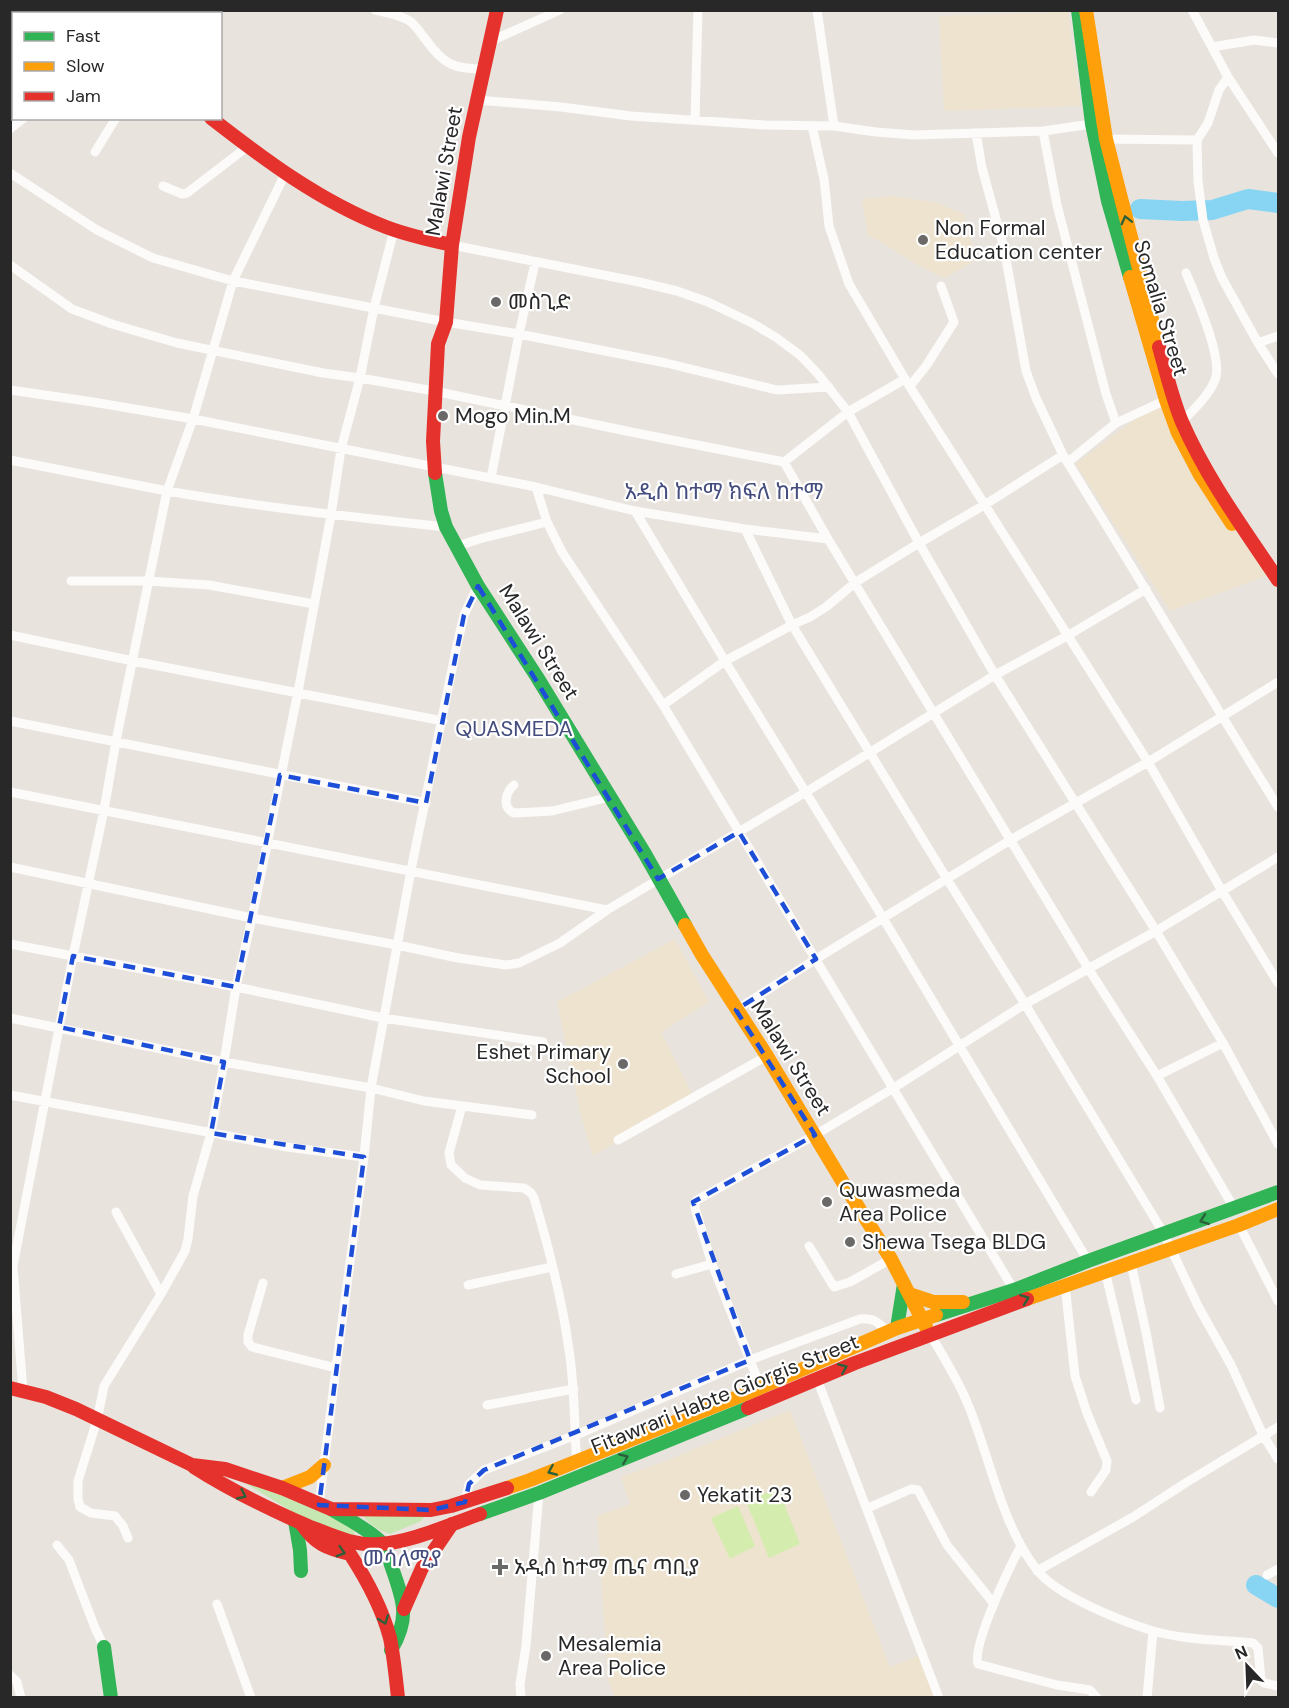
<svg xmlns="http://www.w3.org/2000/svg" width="1289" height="1708" font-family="'DM Sans','Noto Sans Ethiopic',sans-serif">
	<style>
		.education { fill: #ede3cf }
		.green { fill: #c6e7b1 }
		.pitch { fill: #d4ecae }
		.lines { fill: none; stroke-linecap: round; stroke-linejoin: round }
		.river { stroke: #87d5f3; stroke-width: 20 }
		.street { stroke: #fcfbfa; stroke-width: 9 }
		.fast { stroke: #30b455; stroke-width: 14 }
		.slow { stroke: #ff9f0a; stroke-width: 14 }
		.jam { stroke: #e5322d; stroke-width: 14 }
		.oneway { stroke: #2b603a }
		.marked { fill: none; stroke: #1d4ed8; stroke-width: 4.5; stroke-dasharray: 12 8; stroke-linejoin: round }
		.poi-dot { fill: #6b6967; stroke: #fff; stroke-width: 2 }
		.labels { text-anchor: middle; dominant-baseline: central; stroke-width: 4.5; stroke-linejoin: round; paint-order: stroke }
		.street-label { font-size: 21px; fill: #282828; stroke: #fff }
		.poi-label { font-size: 21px; fill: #282828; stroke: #fff; text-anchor: start }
		.neighbourhood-label { font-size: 22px; fill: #444d7d; stroke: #fff }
	</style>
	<rect width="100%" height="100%" fill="#e8e3dd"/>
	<path class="education" d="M 1068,12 L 1081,106 L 944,111 L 939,16 Z
		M 891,196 L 934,202 L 964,214 L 976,260 L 945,278 L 919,266 L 883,243 L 868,236 L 862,199 Z
		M 1168,398 L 1275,573 L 1170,611 L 1076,464 L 1127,425 Z
		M 675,939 L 709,1002 L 661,1032 L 693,1096 L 593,1156 L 580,1112 L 557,1002 Z
		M 790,1410 L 890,1667 L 919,1655 L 939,1697 L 747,1697 L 741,1683 L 746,1697 L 615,1697 L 608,1680 L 597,1516 L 630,1504 L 621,1477 L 660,1463 Z"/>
	<path class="green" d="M 240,1480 L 297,1501 L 346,1524 L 352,1528 L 355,1534 L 352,1540 L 293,1512 Z
		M 361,1514 L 425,1516 L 421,1521 L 390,1534 C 377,1530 369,1524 361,1514 Z"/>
	<path class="pitch" d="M 778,1488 L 800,1544 L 769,1558 L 746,1501 Z
		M 738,1506 L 755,1546 L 730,1559 L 711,1518 Z"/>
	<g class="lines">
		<path class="river" d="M 1140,209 L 1182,211 L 1212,210 L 1248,199 L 1278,203
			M 1256,1585 L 1278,1598"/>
		<path class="street" d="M 375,10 C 386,12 401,15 411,22 C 417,27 421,34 426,40 C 444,65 454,69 485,69
			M 817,10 L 834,126
			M 1192,10 L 1228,77 L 1278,153
			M 491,41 L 560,10
			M 1212,47 L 1254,40 L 1278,43
			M 1228,77 L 1219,90 L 1208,123 L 1197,140 L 1198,181 L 1203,220 L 1214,258 L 1222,278 L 1258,343 L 1278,374
			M 477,100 L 561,107 L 631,116 L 765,125 L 834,126 L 876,132 L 914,135 L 1043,131 L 1092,124
			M 695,119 L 698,10
			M 812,126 L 824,179 L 829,226 L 849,284 L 905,379 L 1148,762 L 1222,891 L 1278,983
			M 10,129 L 24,118
			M 1043,131 L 1057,205 L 1106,394 L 1116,423
			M 976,133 L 982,168 L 1004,248 L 1026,371 L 1036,398 L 1063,455
			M 1103,139 L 1197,140
			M 95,152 L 116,118
			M 10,173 L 97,230 L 153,258 L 233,281 L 446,322 L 519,334 L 666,363 L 777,390 L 829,387
			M 163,186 L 182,194 L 187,193 L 247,147
			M 452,245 L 639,282 L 677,291 L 708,302 L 752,323 L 777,338 L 801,356 L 818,374 L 848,412 L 919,543 L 995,675 L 1156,931 L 1223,1043 L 1278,1144
			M 10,265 L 72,309 L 112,324 L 177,343 L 323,373 L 360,378 L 434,391 L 636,433 L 784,462 L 848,412 L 905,379
			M 1258,343 L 1278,336
			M 910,386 L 926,366 L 954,322 L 941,286
			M 10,390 L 93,402 L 193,419 L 536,487 L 635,511 L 745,529 L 828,539
			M 1180,424 C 1192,411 1208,397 1215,380 C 1224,359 1195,295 1186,273
			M 10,460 C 63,470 114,481 167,491 C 259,507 353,517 446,527
			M 784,462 L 828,539 L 1088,968 L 1157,1076 L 1234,1208
			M 1068,462 L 1116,423 L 1166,400
			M 491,478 L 519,334 L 535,263
			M 536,487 L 547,522 L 562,552 L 663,705 L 1014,1290
			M 635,511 L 725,661 L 663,705
			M 745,529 L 792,625 L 947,879 L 1025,1004 L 1164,1234 L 1198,1306 L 1231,1365 L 1263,1435 L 1278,1459
			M 457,546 L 483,538 L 547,522
			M 71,581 L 148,581 L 209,585 L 314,604
			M 10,635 L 133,661 L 443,721
			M 10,721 L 426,803
			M 514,785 C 505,793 502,808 514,813 L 552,811 L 610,797
			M 10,792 L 607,910
			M 10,867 L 252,918 L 397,945 L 458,958 L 506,965 L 519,963 L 560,943 L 607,910 L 806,792 L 995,675 L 1067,636 L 1146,589
			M 10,944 L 236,987 L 383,1018 L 543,1042
			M 736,1010 L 816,959 L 1012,839 L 1148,762 L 1278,682
			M 10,1018 L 224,1062 L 371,1088 L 424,1101 L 532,1115
			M 1157,1076 L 1223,1043
			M 10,1095 L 287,1147 L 364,1157
			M 462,1106 L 449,1153 L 451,1165 L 465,1178 L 480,1185 L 524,1188 L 531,1193 L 534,1198 C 549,1248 562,1299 569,1350 C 575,1388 574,1426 577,1465
			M 618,1140 L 767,1056
			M 116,1212 L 161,1294
			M 1239,1225 L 1278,1301
			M 809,1246 L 834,1287 L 850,1282 L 891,1259
			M 1088,1261 L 883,918 L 725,661 L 792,625 L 810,617 L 826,607 L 856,582 L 919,543 L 986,504 L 1063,455 C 1136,572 1205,690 1278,807
			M 1131,1263 L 1147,1337 L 1160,1408
			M 1105,1271 L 1136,1400
			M 676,1274 L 712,1264
			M 263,1283 L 248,1335 L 248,1342 L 252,1347 L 336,1368
			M 468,1285 L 552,1267
			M 1065,1285 L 1075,1376 L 1087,1413 L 1107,1461 L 1106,1470 L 1091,1492
			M 930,1334 C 944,1358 959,1381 969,1407 C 990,1458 1002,1526 1037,1570 C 1057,1596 1121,1621 1153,1631 C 1185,1640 1220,1640 1253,1643 L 1258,1648 L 1261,1680 L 1264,1683 L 1278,1686
			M 817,1379 L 939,1698
			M 761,1388 L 712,1264 L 695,1208 L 695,1202 L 697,1200 L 815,1135 L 892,1089 L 1025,1004 L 1156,931 L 1278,857
			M 23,1391 L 13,1266 L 73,956 L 104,810 L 116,741 L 167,491 L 193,419 L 233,281 L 285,174
			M 487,1405 L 574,1389
			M 465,1502 L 469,1484 L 484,1470 L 576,1435 L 750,1360 L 860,1319 C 873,1317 879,1323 888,1332
			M 319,1505 L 336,1368 L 364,1157 L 371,1088 L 411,870 L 457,645 L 464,615 L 478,586
			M 868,1508 L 911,1489 L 918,1490 L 947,1545 L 994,1604
			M 128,1538 L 123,1526 L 115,1516 L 91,1513 L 80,1507 L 78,1499 L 78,1481 L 97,1420 L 104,1386 L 161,1294 L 185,1251 L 188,1239 L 193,1196 L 211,1133 L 224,1062 L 236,987 L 252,918 L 298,692 L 331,515 L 341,449 L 360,378 L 374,308 L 394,230
			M 57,1545 L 69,1560 L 95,1628 L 104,1647
			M 1021,1546 C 1010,1566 972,1645 978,1664 L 1057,1685 L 1090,1690 L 1097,1698
			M 1037,1571 L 1133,1517 L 1187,1482 L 1278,1427
			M 1267,1575 L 1278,1569
			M 217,1604 L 251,1698
			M 10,1675 L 17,1682 L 21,1698
			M 521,1698 L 520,1684 L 526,1646 L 539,1493
			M 1147,1698 L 1153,1631"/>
		<path class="fast" d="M 1078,10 L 1092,124 L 1108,201 L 1130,277
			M 435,473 L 441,511 L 446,527 L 478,586 L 537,677 L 645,854 L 685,925
			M 936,1315 L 1014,1290 L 1088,1261 L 1278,1192
			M 897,1328 L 904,1284
			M 331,1509 C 345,1517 371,1531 382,1543 C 387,1548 389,1558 391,1565 C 403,1599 411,1617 391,1650
			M 480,1514 L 539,1493 L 748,1408
			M 295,1521 L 300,1550 L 301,1571
			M 104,1647 L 111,1698"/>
		<path class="slow" d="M 1086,10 L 1106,139 L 1159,347
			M 1130,277 L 1166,400 L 1178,433 L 1200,475 L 1232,524
			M 685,925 L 702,955 L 767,1056 L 845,1186 L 891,1259 L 926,1327
			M 909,1294 L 933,1302 L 963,1302
			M 1027,1299 L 1239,1225 L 1278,1209
			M 282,1488 L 310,1477 L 324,1465
			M 507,1488 L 530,1480 L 755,1390 L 897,1328 L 936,1315"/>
		<path class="jam" d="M 50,10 L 56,14
			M 211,118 C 265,160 321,202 386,227 C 407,235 429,240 452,245
			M 1159,347 C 1166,371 1172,398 1182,422 C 1207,479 1244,529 1278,580
			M 435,473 L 433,441 L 438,344 L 446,322 L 452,245 L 469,137 L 497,10
			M 10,1388 L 46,1397 L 76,1409 L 192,1465 L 225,1469 L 282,1488 L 331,1509 L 431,1510 L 451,1506 L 507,1488
			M 748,1408 L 855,1363 L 1027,1299
			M 194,1467 C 230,1490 269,1509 308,1526 C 332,1535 353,1546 379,1544 C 412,1542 448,1525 480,1514
			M 301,1523 C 315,1544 326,1548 350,1554 C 367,1580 382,1608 390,1638 C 394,1658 396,1678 398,1698
			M 404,1609 L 422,1568 L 452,1524"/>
	</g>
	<defs><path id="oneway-chevron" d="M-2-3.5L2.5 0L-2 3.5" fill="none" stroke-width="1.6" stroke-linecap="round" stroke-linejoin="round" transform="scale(1.5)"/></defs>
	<g class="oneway">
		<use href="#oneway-chevron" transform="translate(1126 220) rotate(-104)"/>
		<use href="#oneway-chevron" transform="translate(1204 1220) rotate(160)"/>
		<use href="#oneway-chevron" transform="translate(1025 1299) rotate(-20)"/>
		<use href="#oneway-chevron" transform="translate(843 1368) rotate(-23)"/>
		<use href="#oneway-chevron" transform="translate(624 1458) rotate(-23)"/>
		<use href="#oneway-chevron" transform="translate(552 1471) rotate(157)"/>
		<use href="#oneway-chevron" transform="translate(242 1495) rotate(25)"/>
		<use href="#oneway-chevron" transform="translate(341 1552) rotate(17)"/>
		<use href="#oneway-chevron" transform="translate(384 1620) rotate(69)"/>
	</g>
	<path class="marked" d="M 478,586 L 658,879 L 739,832 L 816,959 L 736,1010 L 815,1135 L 693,1202 L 750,1360 L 484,1470 L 469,1484 L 465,1502 L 431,1510 L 319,1505 L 364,1157 L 211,1133 L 224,1062 L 59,1027 L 73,956 L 236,987 L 280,775 L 426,803 L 464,615 Z"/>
	<g class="poi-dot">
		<circle cx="923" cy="240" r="6"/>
		<circle cx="496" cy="302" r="6"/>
		<circle cx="443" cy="416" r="6"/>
		<circle cx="623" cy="1064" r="6"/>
		<circle cx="827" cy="1202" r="6"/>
		<circle cx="850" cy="1242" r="6"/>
		<circle cx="685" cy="1495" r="6"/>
		<path d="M497 1558h6v6h6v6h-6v6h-6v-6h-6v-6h6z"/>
		<circle cx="546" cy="1656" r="6"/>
	</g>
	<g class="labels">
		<g class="street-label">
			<text transform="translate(444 171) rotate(-80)">Malawi Street</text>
			<text transform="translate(1161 308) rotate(73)">Somalia Street</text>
			<text transform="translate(539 642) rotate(58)">Malawi Street</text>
			<text transform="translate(791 1058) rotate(58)">Malawi Street</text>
			<text transform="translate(725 1394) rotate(-22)">Fitawrari Habte Giorgis Street</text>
		</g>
		<g class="poi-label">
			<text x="935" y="228">Non Formal<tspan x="935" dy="24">Education center</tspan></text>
			<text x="508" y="302">መስጊድ</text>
			<text x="455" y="416">Mogo Min.M</text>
			<text x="611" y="1052" text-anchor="end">Eshet Primary<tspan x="611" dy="24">School</tspan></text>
			<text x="839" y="1190">Quwasmeda<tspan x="839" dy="24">Area Police</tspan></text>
			<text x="862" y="1242">Shewa Tsega BLDG</text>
			<text x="697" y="1495">Yekatit 23</text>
			<text x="514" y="1567">አዲስ ከተማ ጤና ጣቢያ</text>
			<text x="558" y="1644">Mesalemia<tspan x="558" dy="24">Area Police</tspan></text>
		</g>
		<g class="neighbourhood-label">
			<text x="724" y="491">አዲስ ከተማ ክፍለ ከተማ</text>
			<text x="514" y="728">QUASMEDA</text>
			<text x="402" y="1558">መሳለሚያ</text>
		</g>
	</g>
	<rect width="1289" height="1708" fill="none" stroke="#282828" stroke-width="24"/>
	<rect x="12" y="12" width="210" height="108" fill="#ffffff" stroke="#a9a9a9" stroke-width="1.5"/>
	<rect x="24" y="32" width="30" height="9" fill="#30b455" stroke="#a9a9a9" stroke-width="1.5"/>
	<text x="66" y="42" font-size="18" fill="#282828">Fast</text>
	<rect x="24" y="62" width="30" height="9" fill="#ff9f0a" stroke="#a9a9a9" stroke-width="1.5"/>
	<text x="66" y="72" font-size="18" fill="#282828">Slow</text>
	<rect x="24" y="92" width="30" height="9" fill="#e5322d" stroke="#a9a9a9" stroke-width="1.5"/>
	<text x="66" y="102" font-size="18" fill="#282828">Jam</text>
	<g transform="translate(1247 1666) rotate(337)" stroke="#ffffff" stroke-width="4.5" paint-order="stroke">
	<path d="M0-4.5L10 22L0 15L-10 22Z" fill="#282828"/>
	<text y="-9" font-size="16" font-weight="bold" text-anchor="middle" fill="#282828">N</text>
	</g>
</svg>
